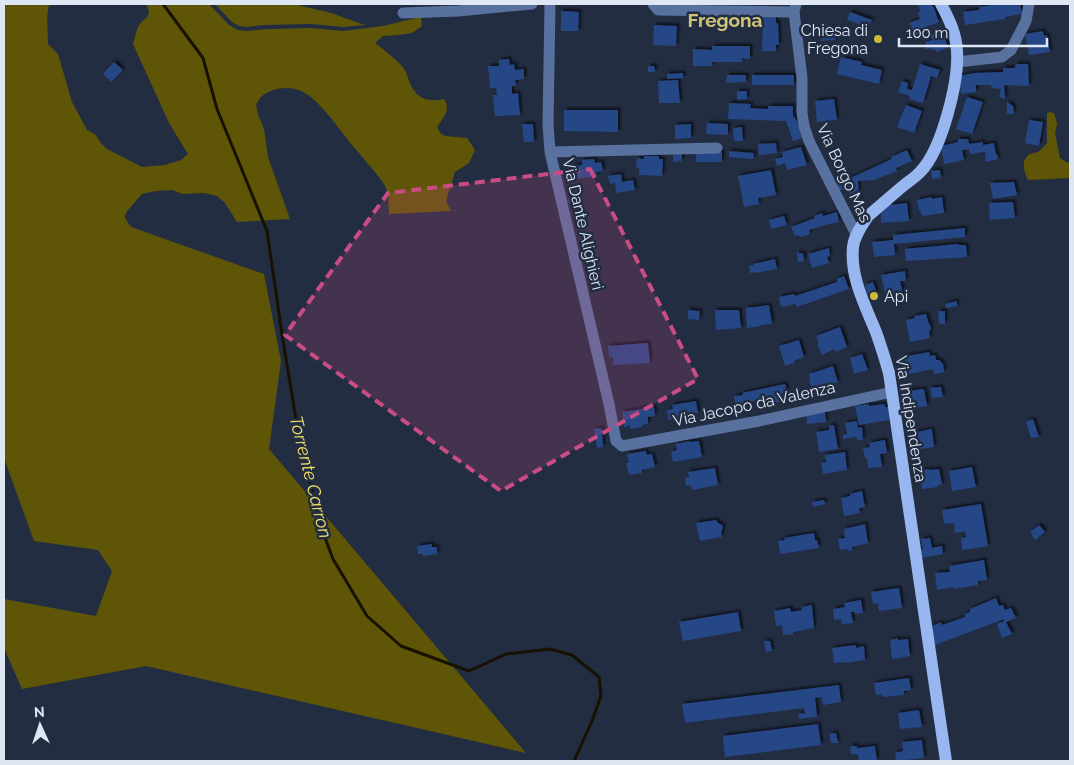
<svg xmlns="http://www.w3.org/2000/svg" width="1074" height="765" font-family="Raleway,sans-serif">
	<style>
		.forest { fill: #5f5506 }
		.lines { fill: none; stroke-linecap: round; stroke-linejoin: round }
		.stream { stroke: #171200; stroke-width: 3 }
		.building { fill: #274686; filter: url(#shadow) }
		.minor { stroke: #59719f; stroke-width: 11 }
		.major { stroke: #98b6ef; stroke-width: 12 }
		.marked { fill: #c94c82; fill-opacity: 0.2; stroke: #c94c82; stroke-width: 4; stroke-dasharray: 10 6; stroke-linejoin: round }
		.poi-dot { fill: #ccb939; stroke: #222d42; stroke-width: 2 }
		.labels { text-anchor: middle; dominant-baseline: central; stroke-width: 5; stroke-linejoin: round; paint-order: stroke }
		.poi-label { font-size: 16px; fill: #dfe7f5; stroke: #222d42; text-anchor: end }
		.street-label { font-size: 16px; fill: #dfe7f5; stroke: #222d42 }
		.water-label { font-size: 18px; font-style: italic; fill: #f2e066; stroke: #222d42 }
		.quarter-label { font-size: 19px; font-weight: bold; fill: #d0c577; stroke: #222d42 }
	</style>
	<defs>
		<filter id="shadow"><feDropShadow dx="2.5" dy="-2.5" stdDeviation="1" flood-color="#0009"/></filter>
	</defs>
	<rect width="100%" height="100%" fill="#222d42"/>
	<path class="forest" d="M 4,4 L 49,4 C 46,17 48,30 48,44 L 58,54 L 72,102 L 87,130 L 96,135 L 100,142 L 107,149 L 142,167 L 165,165 L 181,160 L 188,154 L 169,123 L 133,44 C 135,38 136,29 140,24 C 145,17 153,18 146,4 L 209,4 L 229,25 L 238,30 L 246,31 L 270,29 L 311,28 L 343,31 L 383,26 L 421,17 L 422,26 L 412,33 L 398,35 L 383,36 L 375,43 C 385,51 397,59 405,70 C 408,76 409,83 413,89 C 420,100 431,102 444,99 C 451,110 444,117 437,127 L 441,134 L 446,136 L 467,138 L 475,150 L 469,163 L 455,172 L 446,201 L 451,211 L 389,214 L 388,193 L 384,184 C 374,170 363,158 352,145 C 340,130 318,98 301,91 C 289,85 270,88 261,97 C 259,99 258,102 256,104 L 258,115 L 264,129 L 268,157 L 290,219 L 237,222 L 225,203 L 217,196 L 204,193 L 182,194 L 173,190 L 156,191 L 142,194 L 128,210 L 125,215 L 125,218 L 131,227 L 264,274 L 281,361 L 269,449 L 526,753 L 146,666 L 22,689 L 4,648 L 4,599 L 96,616 L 112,571 L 98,550 L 34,541 L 4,458 Z
		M 215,4 L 293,4 L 331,13 L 365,25 L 343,27 L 311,24 L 264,25 L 246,27 L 239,26 L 232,22 Z
		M 1050,112 L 1054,113 L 1057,123 L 1055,133 L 1060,158 L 1066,162 L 1070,163 L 1070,178 L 1028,180 C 1024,172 1020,160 1030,154 C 1032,153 1035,153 1038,152 C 1041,150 1044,146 1047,143 L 1047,113 Z"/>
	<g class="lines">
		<path class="stream" d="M 163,4 L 203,58 L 217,109 L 267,231 L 283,341 L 299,437 L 321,527 L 333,559 L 367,616 L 401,646 L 469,671 L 506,654 L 550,649 L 572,655 L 599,677 L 601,696 L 592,721 L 574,761"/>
	</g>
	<path class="building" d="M 917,4 L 931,4 L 934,8 L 939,22 L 920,29 L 923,37 L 915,40 L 909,23 L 920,19 L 918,12 L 921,11 Z
		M 1000,4 L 1020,4 L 1022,14 L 1005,17 L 1005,19 L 965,25 L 963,12 L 979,10 L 979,7 Z
		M 561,11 L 579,12 L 578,31 L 561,31 Z
		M 850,12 L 872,20 L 870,24 L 863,22 L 862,25 L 847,20 Z
		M 739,13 L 739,28 L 713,29 L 713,19 L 720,14 Z
		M 763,16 L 776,16 L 776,23 L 778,23 L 779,45 L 776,45 L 776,51 L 762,51 Z
		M 654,25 L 677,26 L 676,46 L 653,45 Z
		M 833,28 L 835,40 L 821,41 L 820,29 Z
		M 943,31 L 948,48 L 936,52 L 935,49 L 931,50 L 930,48 L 925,50 L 926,42 L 932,40 L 931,35 Z
		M 1043,31 L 1044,36 L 1047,35 L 1050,52 L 1029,55 L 1025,34 Z
		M 712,46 L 750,46 L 750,59 L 742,58 L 742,62 L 712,62 L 712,66 L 693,66 L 693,49 L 712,50 Z
		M 841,57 L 862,62 L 861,65 L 882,70 L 879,84 L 837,74 Z
		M 509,59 L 510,65 L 514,64 L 515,70 L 524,69 L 524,79 L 515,80 L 516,86 L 512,86 L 512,94 L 518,93 L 520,115 L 495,116 L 493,95 L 497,95 L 496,88 L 490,88 L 488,66 L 499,66 L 499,60 Z
		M 114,62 L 123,70 L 111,82 L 103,74 Z
		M 920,64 L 940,70 L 937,78 L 931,76 L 923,103 L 909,99 L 910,96 L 898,92 L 902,81 L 908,83 L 907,89 L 912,90 Z
		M 1016,64 L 1028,64 L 1029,86 L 1004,85 L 1005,99 L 999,97 L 1001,89 L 992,88 L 991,85 L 976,85 L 976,92 L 961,94 L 959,76 L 974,73 L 1003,72 L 1003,68 L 1015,68 Z
		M 648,66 L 654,66 L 655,72 L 648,72 Z
		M 683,73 L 683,78 L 667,79 L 667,74 Z
		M 727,75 L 746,75 L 746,82 L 726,83 Z
		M 752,75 L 794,75 L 794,85 L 752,85 Z
		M 678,80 L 680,103 L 659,103 L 658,81 Z
		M 737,91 L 747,91 L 747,99 L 737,100 Z
		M 967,97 L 983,102 L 972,134 L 956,129 Z
		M 834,99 L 837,120 L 817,122 L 815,101 Z
		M 1007,102 L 1013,106 L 1014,114 L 1007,114 Z
		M 729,103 L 751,104 L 750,108 L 768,109 L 768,106 L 793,106 L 793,115 L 797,121 L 802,138 L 793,141 L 786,121 L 728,119 Z
		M 906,105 L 922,111 L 914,133 L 897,127 Z
		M 564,110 L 618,110 L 618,132 L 564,131 Z
		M 1029,120 L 1043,122 L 1039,146 L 1025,143 Z
		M 707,123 L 728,124 L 728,135 L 706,134 Z
		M 522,124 L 533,124 L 534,142 L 524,142 Z
		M 691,124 L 691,138 L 675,139 L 675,125 Z
		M 742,127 L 743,141 L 734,141 L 733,128 Z
		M 958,139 L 968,139 L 969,144 L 983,142 L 983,145 L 994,143 L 996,154 L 997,154 L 998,159 L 986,162 L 985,152 L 970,154 L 969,149 L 962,150 L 964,160 L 944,164 L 941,146 L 958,142 Z
		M 776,143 L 777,153 L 759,155 L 758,144 Z
		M 801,147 L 807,165 L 787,170 L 785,163 L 777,166 L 775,159 L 783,157 L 782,152 Z
		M 907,150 L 912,161 L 896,168 L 897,171 L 874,180 L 858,181 L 859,201 L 850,201 L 849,190 L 837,190 L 837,184 L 892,159 L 891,157 Z
		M 729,151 L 754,153 L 753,159 L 729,157 Z
		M 696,152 L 722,152 L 722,162 L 696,162 Z
		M 673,153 L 682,153 L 682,161 L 673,162 Z
		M 644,156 L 659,156 L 659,159 L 663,159 L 662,176 L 639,175 L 639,168 L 636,167 L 637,158 L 644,159 Z
		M 594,159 L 595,163 L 601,162 L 603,171 L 596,172 L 597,176 L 576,179 L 574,166 L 582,165 L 582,160 Z
		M 771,170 L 776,195 L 758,198 L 759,204 L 744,207 L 738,176 Z
		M 940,170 L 941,178 L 932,179 L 931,171 Z
		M 621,174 L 622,182 L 633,180 L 635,190 L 616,193 L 615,183 L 610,184 L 608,176 Z
		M 1014,182 L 1017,195 L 993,199 L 990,183 Z
		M 574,197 L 576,204 L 569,204 L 567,199 Z
		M 932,197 L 932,199 L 942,197 L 944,213 L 922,216 L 920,210 L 919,210 L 917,200 Z
		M 1013,202 L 1015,218 L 990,220 L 989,203 Z
		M 907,203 L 909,221 L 881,223 L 881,214 L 889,205 Z
		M 837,212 L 839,222 L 829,224 L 809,230 L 810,234 L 801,237 L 798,235 L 795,236 L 791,227 L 815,218 L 814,216 L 822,213 L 823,216 Z
		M 784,216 L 787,225 L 771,229 L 769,220 Z
		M 965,228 L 965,237 L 894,244 L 895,255 L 874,257 L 872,242 L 893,240 L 893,235 Z
		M 959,244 L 959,245 L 966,245 L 967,257 L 906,261 L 905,249 Z
		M 829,248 L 830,256 L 827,257 L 829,263 L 812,268 L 808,254 Z
		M 797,252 L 799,252 L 799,254 L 803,253 L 804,261 L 798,262 Z
		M 775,259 L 777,269 L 755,273 L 755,272 L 750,273 L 749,266 L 753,265 L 753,264 Z
		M 905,271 L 906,281 L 900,281 L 904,298 L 887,302 L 881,275 Z
		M 844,276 L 849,289 L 797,307 L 796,304 L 781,307 L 779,297 L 795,294 L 795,296 L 837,282 L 837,279 Z
		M 873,282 L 877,293 L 868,295 L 865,285 Z
		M 957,301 L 957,306 L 946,308 L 945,304 Z
		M 769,305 L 772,324 L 761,325 L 761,326 L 747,328 L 746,308 Z
		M 688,310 L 700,311 L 699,320 L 688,319 Z
		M 715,310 L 739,310 L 741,328 L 716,330 Z
		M 938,311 L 945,311 L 945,324 L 939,324 Z
		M 926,314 L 929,324 L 930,324 L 931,330 L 929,331 L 930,338 L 910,342 L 906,320 L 915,318 L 914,316 Z
		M 840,327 L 847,347 L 836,352 L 834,349 L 822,355 L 817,344 L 819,343 L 816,336 Z
		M 799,340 L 804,357 L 794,361 L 795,363 L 785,366 L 779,346 Z
		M 648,343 L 650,363 L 613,365 L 613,357 L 609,357 L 608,346 Z
		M 929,352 L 930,356 L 935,355 L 936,360 L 939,360 L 943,364 L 944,372 L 934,374 L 933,369 L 904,375 L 901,357 Z
		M 862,354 L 868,370 L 854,374 L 850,358 Z
		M 833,366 L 838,382 L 813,390 L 809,381 L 810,380 L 809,374 Z
		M 785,384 L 787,393 L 782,394 L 783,401 L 768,404 L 768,401 L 760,403 L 759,400 L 744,403 L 745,407 L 736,409 L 734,396 L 743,395 L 742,393 Z
		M 941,387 L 943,397 L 932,398 L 930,388 Z
		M 924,389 L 927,406 L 910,408 L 907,391 Z
		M 696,401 L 698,413 L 691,414 L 692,417 L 669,420 L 667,410 L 673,409 L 672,405 Z
		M 869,404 L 869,406 L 885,404 L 885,407 L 888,407 L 890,420 L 859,425 L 855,406 Z
		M 654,407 L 655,416 L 648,417 L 648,424 L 642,425 L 642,427 L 630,429 L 630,425 L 624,427 L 622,412 Z
		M 825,412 L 826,422 L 807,424 L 806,415 Z
		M 1033,419 L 1039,437 L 1031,438 L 1026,422 Z
		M 857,421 L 858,428 L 862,427 L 863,440 L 858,440 L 856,437 L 843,439 L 843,435 L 847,434 L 845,423 Z
		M 834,425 L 838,449 L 819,452 L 816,432 L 829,430 L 829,426 Z
		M 602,428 L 603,447 L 597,448 L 594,429 Z
		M 932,429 L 934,447 L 915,450 L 912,433 Z
		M 885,440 L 887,453 L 880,454 L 882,467 L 868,468 L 867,458 L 865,458 L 863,448 L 870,447 L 869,443 Z
		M 689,441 L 690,442 L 699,441 L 702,457 L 673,462 L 671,452 L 677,450 L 676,444 Z
		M 646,451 L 647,455 L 652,454 L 655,467 L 642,470 L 642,473 L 629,475 L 626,463 L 629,463 L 627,454 Z
		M 845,452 L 847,470 L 823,474 L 821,463 L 826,462 L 825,455 Z
		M 972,467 L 976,487 L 952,491 L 949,471 Z
		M 715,468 L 718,485 L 692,490 L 691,485 L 686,486 L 685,478 L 689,477 L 688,472 Z
		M 929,469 L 930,470 L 939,469 L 942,485 L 938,485 L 938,487 L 922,489 L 919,471 Z
		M 862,491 L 865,507 L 859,508 L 860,513 L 844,516 L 841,498 L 850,496 L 850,494 Z
		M 824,500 L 825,504 L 813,507 L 812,502 Z
		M 981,504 L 988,546 L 962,550 L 961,538 L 966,537 L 965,531 L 955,533 L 954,523 L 944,524 L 942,510 Z
		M 716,520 L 718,523 L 722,525 L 723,527 L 721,533 L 722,537 L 700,541 L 696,523 Z
		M 865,524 L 868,543 L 852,547 L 852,550 L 848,551 L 848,549 L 840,550 L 838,539 L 845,538 L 844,529 Z
		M 1039,525 L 1045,532 L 1035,540 L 1030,532 Z
		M 814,533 L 815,540 L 817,540 L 819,548 L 780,554 L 778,541 L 785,540 L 784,538 Z
		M 930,538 L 932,548 L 942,546 L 943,554 L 921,558 L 920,550 L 923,549 L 921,539 Z
		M 432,544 L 432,547 L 437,547 L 437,554 L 423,556 L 423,554 L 418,554 L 417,546 Z
		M 984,560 L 987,580 L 978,581 L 978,585 L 954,589 L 953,587 L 937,590 L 935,573 L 950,572 L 949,566 Z
		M 899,588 L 902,608 L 879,611 L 878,603 L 873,604 L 871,592 Z
		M 996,598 L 999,606 L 1003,605 L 1005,610 L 1011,608 L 1016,618 L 1006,622 L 1012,634 L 1002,638 L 997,624 L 1004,621 L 1004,619 L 935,645 L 930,627 L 941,622 L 942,625 L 965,617 L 965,614 L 970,612 L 970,609 Z
		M 861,600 L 863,613 L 855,614 L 855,612 L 851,612 L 853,623 L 842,624 L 841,619 L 834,620 L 833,609 L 845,607 L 844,603 Z
		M 812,605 L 814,628 L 793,632 L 793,634 L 783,635 L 782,625 L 776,626 L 774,611 L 790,608 L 791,612 L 802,610 L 801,607 Z
		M 738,612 L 741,631 L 683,641 L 679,622 Z
		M 898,638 L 898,640 L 908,639 L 910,656 L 892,659 L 890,640 Z
		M 764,641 L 770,641 L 772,651 L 766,652 Z
		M 856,645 L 856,648 L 864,646 L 865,660 L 845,663 L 845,662 L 834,663 L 832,648 Z
		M 909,678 L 911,690 L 904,691 L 904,695 L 883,697 L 882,694 L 876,695 L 874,683 Z
		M 839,685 L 841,702 L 823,705 L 822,697 L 815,698 L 817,717 L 799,719 L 798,714 L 805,713 L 804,708 L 685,723 L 682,704 Z
		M 919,710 L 922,727 L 900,729 L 898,713 Z
		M 818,724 L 821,745 L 725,757 L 723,736 Z
		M 836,733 L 838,743 L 831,743 L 829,734 Z
		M 922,740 L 924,758 L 896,761 L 895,753 L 903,751 L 902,742 Z
		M 850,746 L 857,746 L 857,748 L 875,746 L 877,761 L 859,761 L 858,754 L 851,754 Z"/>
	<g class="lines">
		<path class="minor" d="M 550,4 L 548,124 L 550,152 L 609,404 L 616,441 L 622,446 L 759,421 L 892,392
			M 653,4 L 658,10 L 794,12
			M 796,4 L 794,12 L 802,78 L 802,113 L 804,126 L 809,141 L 857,236
			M 403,13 L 458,11 L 532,4
			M 957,62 L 1002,57 L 1011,50 L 1026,21 L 1029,4
			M 550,152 L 717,148"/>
		<path class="major" d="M 941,4 C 949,19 956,33 957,51 C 959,81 942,149 921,171 C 916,177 909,181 903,186 C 891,196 880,206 868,216 C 862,225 854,236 853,247 C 850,277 865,305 876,332 C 881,346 885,359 889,373 L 946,761"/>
	</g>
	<path class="marked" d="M 590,169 L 698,379 L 501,491 L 285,335 L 388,193 Z"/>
	<g class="poi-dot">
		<circle cx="878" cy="39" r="5"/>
		<circle cx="874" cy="296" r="5"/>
	</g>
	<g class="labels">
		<g class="poi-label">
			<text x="868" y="30">Chiesa di<tspan x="868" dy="18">Fregona</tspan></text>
			<text x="884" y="296" text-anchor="start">Api</text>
		</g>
		<g class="street-label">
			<text transform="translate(844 173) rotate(65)">Via Borgo Mas</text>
			<text transform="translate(583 224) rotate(77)">Via Dante Alighieri</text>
			<text transform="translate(754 404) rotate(-12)">Via Jacopo da Valenza</text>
			<text transform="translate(911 419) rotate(81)">Via Indipendenza</text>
		</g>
		<g class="water-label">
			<text transform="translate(311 477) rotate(76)">Torrente Carron</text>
		</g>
		<g class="quarter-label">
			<text x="725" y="20">Fregona</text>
		</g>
	</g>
	<rect width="1074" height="765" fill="none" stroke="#dfe7f5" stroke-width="10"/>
	<g transform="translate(40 725) rotate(357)" stroke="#222d42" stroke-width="4" paint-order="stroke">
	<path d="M0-4L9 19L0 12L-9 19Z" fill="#dfe7f5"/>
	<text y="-8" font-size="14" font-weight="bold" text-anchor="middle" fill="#dfe7f5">N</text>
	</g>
	<path d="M899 38v8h148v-8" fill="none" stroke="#dfe7f5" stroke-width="2.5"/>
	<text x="906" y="38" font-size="15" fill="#dfe7f5" stroke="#222d42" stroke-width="4" paint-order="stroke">100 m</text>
</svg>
